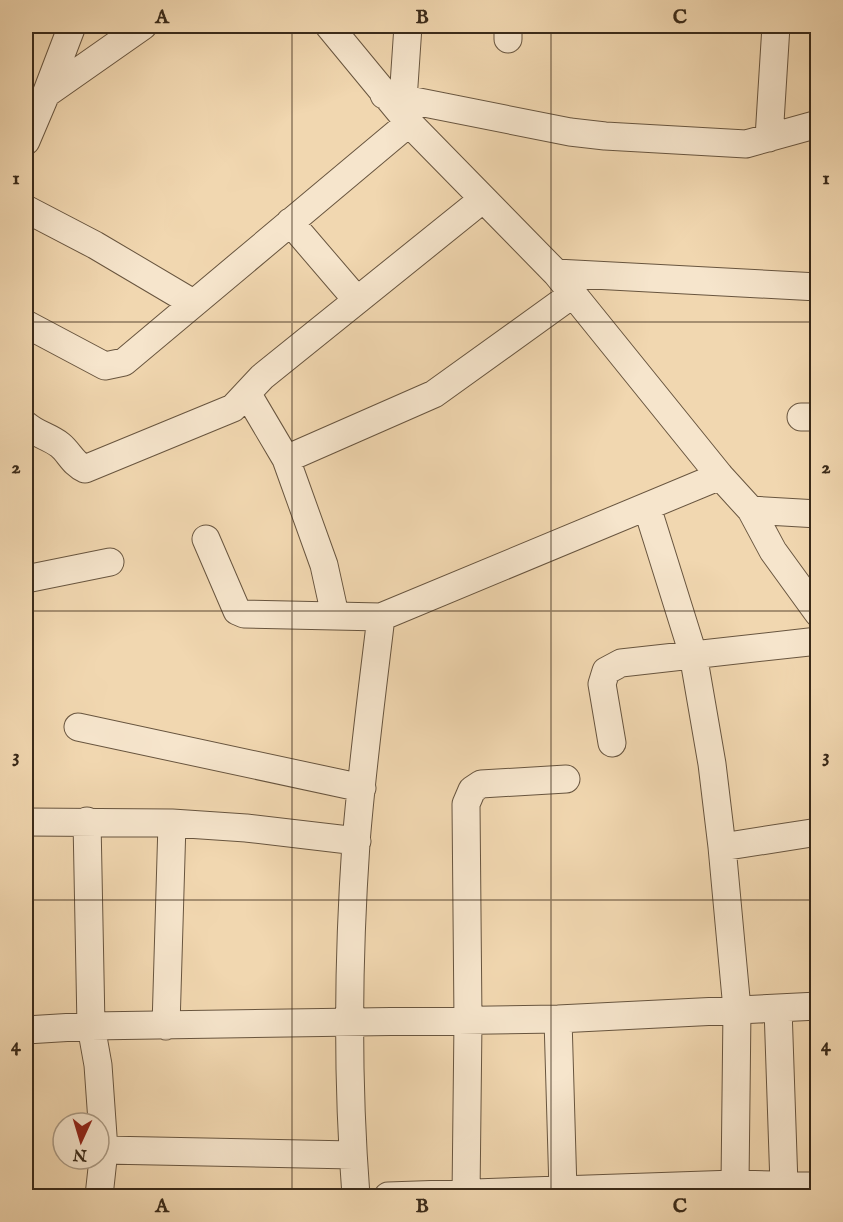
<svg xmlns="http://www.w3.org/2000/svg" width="843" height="1222" font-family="'IM FELL English',serif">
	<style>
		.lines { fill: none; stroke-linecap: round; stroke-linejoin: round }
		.minor-casing { stroke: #68553f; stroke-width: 29 }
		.minor { stroke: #f6e5cc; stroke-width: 27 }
		.grid { fill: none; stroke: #3a2a19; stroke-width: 1.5; stroke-opacity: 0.55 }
		.neatline { fill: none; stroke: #3a2a19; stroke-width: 2 }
		.grid-label { font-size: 20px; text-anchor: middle; font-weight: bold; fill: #3a2a19 }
	</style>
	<rect width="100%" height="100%" fill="#f1d7b0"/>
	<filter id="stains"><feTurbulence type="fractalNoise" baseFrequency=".00333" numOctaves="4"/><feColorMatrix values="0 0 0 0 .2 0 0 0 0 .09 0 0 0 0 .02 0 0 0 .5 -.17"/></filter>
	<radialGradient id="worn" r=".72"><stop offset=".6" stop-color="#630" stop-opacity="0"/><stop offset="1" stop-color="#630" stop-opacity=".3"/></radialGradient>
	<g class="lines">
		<defs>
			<path id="minor" d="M 329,26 L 409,123 L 556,273 L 720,476 L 751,510 L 818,514
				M 508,39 L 508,26
				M 46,94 L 72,26
				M 384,95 L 570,132 L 605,136 L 746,144 L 818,124
				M 403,100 L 408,26
				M 769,138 L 776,26
				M 26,141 L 46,94 L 143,26
				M 26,209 L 95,245 L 193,303
				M 290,222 L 356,299
				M 556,273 L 818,287
				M 26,324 L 105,366 L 124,362 L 409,123
				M 247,393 L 286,459 L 324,565 L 335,615
				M 801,417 L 818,417
				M 26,425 C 36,434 50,437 60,445 C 69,452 73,464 85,469 L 233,408 L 262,377 L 483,199
				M 286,459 L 434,394 L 573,294
				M 647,507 L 693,654 L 712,764 L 722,847 L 737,1009 L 735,1184
				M 751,510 L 773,551 L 818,613
				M 206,539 L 237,611 L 244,614 L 381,617
				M 26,579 L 110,562
				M 78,727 L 362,788
				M 612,743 L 602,684 L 606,671 L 621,663 L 818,641
				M 87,821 L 91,1026 L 98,1065 L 104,1150 L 99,1196
				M 26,822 L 172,823 L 246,828 L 357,841
				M 722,847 L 818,832
				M 778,1008 L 784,1185
				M 558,1019 L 563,1191
				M 166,1026 L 172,823
				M 26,1030 L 91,1026 L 558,1019 L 818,1006
				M 104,1150 L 353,1155
				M 356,1196 C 347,1079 348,960 356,843 C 362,768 372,692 381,617 L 720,476
				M 388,1196 L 735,1184 L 818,1186
				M 466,1196 L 468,1021 L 466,804 L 472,790 L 481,784 L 566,779"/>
		</defs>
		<use href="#minor" class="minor-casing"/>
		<use href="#minor" class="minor"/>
	</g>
	<path class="grid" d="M 292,26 L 292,1196M 551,26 L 551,1196M 26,322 L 818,322M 26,611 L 818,611M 26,900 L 818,900"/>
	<rect width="843" height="1222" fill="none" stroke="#f1d7b0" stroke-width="66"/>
	<g transform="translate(81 1141) rotate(184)"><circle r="28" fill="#f6e5cc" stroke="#ab9a84" stroke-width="1.5"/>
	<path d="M0-4.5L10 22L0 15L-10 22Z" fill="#8f2418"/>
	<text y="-9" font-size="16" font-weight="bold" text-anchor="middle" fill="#3a2a19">N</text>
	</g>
	<rect x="33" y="33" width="777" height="1156" class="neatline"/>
	<g class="grid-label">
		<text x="162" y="23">A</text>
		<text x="422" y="23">B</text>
		<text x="680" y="23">C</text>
		<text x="16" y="184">1</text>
		<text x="826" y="184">1</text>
		<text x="16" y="473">2</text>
		<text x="826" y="473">2</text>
		<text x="16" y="762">3</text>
		<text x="826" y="762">3</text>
		<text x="16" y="1051">4</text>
		<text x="826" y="1051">4</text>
		<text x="162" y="1212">A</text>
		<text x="422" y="1212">B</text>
		<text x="680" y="1212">C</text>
	</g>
	<rect width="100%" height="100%" filter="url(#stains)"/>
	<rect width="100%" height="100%" fill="url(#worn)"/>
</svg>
